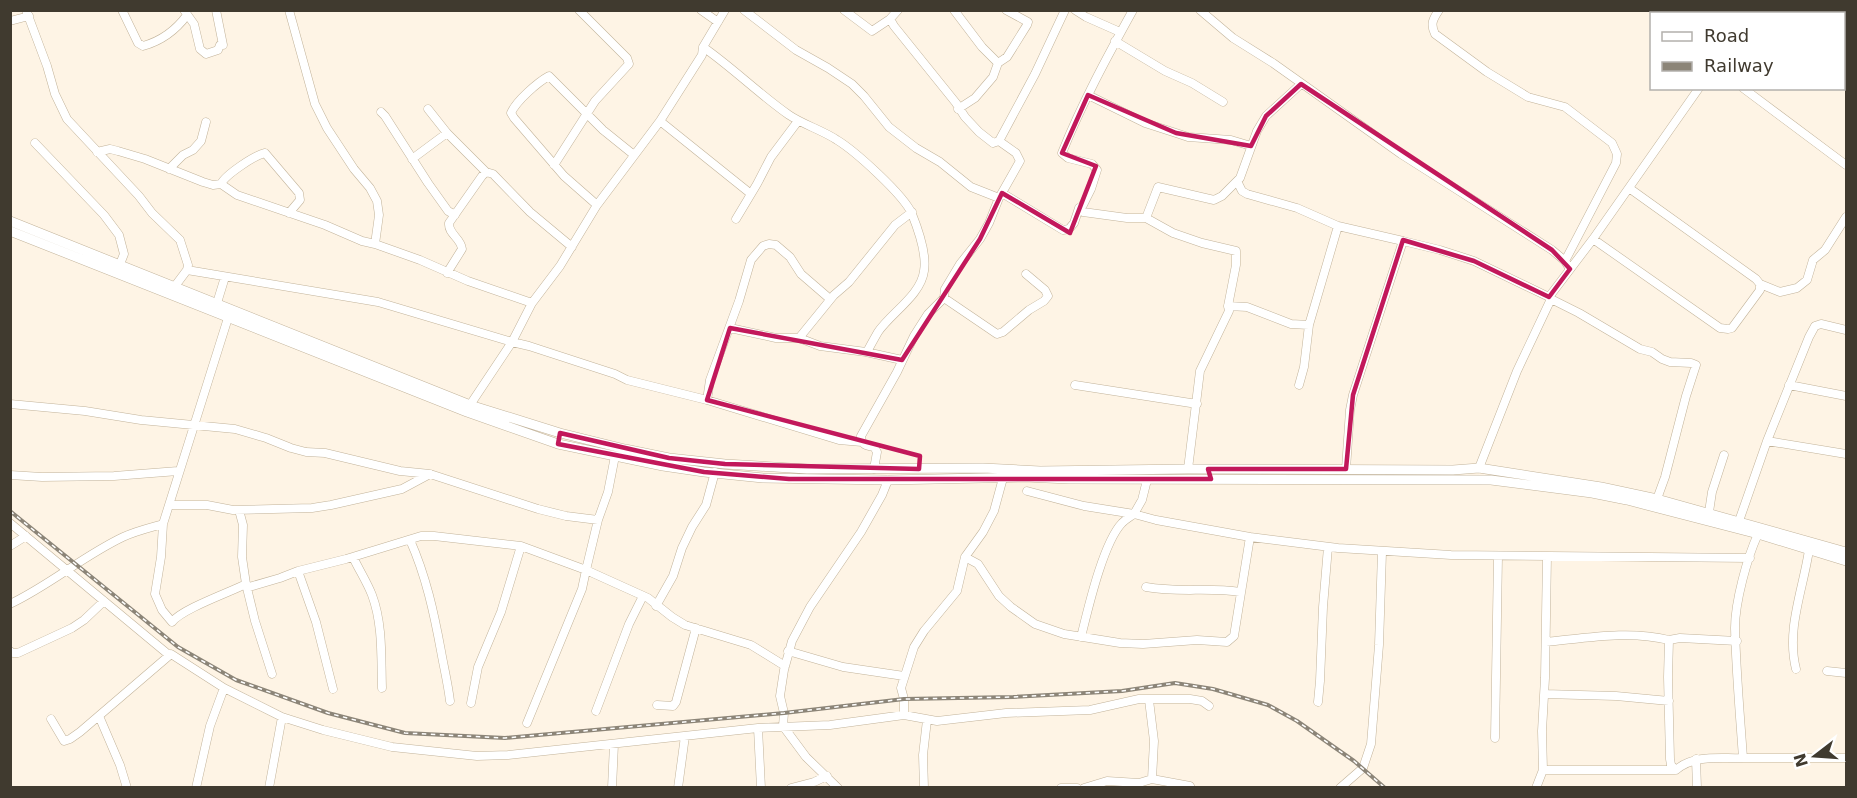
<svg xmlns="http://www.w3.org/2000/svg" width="1857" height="798" font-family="'DejaVu Sans',sans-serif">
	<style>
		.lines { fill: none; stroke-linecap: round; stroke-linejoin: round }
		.minor-casing { stroke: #c2b39a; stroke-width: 9 }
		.major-casing { stroke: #c2b39a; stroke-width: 10 }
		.minor { stroke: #fff; stroke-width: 8 }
		.major { stroke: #fff; stroke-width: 9 }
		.rail-casing { stroke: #8c8578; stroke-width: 4 }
		.rail { stroke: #fff; stroke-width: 1.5; stroke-dasharray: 4.5; stroke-linecap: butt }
		.marked { fill: none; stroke: #c2185b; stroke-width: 4.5; stroke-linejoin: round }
	</style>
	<rect width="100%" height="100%" fill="#fef4e5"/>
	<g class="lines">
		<defs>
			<path id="minor" d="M 26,10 L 47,66 L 55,94 L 67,119 L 139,196 L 152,213 L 180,240 L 188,265 L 187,270 L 378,302 L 512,342 L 529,346 L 615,374 L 627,380 L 707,400 L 839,440 L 862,442
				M 122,10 L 138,43 L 143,46 C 161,41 176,30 187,15
				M 184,10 L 194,24 L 200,49 L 206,54 L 218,50 L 220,45 L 223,45 L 216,10
				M 289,10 L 315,104 L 327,128 L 354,169 L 370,188 L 377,201 L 379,215 L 375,244 L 420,260 L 468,281 L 532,303
				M 701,10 L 718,22
				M 744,10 L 796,50 L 828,68 L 852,84 L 864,96 L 889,127 L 916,148 L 940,162 L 971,187 L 999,198
				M 844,10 L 872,31 L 890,19
				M 954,10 L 982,47 L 998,63
				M 1075,10 L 1086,17 L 1120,32
				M 1200,10 L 1233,38 L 1273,63 L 1401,154 L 1552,250 L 1565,261 L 1570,269
				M 1439,10 C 1433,19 1430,24 1435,34 L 1487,72 L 1528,97 L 1565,107 L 1612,143 L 1617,154 L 1616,163 L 1565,261
				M 10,21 L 29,16
				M 1115,41 L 1165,71 L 1192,83 L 1223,102
				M 703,47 C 733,68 759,94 789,115 C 804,125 822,130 837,140 C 855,151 904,195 912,214 C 918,229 927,254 924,271 C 921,295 891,313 878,332 C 874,339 870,346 867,352
				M 1301,84 L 1266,116 L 1257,131 L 1240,178 L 1237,181 L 1242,191 L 1247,194 L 1297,208 L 1338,226
				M 1844,84 L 1846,86
				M 1743,88 L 1846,165
				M 1088,95 L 1145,123 L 1176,133 L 1188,137 L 1231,140 L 1251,146
				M 428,109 L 447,133 L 486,172
				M 958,109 L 975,98 L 993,77 L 998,63 L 1007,57 L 1027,25 L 1028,22 L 1006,10
				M 381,112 L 385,116 L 428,183 L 448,211 L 455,215
				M 660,121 L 751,194
				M 999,141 L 1035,74 L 1065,10
				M 35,143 L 104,215 L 119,235 L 124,254 L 120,264
				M 97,152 L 110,149 L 118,151 L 145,159 L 203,182 L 213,185 L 221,184 L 237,195 L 325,225 L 362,241 L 375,244
				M 412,159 L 447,133
				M 554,165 L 595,101 L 629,64 L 627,58 L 579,10
				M 169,169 L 183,155 L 193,150 L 201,141 L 206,122
				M 221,184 C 225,175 255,155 265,153 L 299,193 L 300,200 L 289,213
				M 1002,193 L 1063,230 L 1069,229 L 1074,223 L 1079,208 L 1083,205 L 1091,189 L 1097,170 L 1092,164 L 1068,158 L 1062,153 C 1082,103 1107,57 1133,10
				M 597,205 L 564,176 L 514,118 L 511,113 C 516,101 538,82 549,76 L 603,130 L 634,155
				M 1079,208 L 1083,212 L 1127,218 L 1146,218 L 1173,233 L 1202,243 L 1236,251 L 1236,265 L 1228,306
				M 1146,218 L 1158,187 L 1214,200 L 1222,196 L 1237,181
				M 736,219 L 757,184 L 771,157 L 798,121
				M 1593,239 L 1720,328 L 1728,329 L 1732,328 L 1760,290 L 1760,284 L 1756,279 L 1629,188
				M 447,273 L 462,249 C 461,238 448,234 449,223 L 482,176 L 486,172 L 493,174 L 530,212 L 572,247
				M 1760,284 L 1780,292 L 1797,288 L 1807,280 L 1813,260 L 1825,250 L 1846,217
				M 175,286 L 187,270
				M 944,298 L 997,334 L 1003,332 L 1029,310 L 1044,301 L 1048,296 L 1045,290 L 1026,274
				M 1551,299 L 1579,313 L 1640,349 L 1652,352 L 1662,359 L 1670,362 L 1691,363 L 1696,365 L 1686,396 L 1665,477 L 1657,499
				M 217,303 L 225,277
				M 228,318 L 163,524 L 161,557 L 155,594 L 162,610 L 172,622 C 182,609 228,593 246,584 L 255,621 L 272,674
				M 730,328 L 776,338 L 799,338 L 820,346 L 866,352 L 902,360
				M 799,338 L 834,295 L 849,282 L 895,225 L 912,212
				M 1075,385 L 1197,404
				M 1299,385 L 1304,367 L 1309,325 L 1338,226 L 1403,241
				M 1789,385 L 1846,396
				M 707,400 L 710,380 L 739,301 L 751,260 L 763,246 L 769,244 L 776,245 L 790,257 L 801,274 L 830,299
				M 10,404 L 85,411 L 141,420 L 235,429 L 266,438 L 291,448 L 306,452 L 325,453 L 400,471 L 430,474 L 538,509 L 566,516 L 598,520 L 608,492 L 615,456
				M 470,405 L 512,342 L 532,303 L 560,266 L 597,205 L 660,121 L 702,55 L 703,47 L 725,10
				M 1767,441 L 1846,454
				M 1479,468 L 1517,371 L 1551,299 L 1549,297 L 1593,239 L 1699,88
				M 874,469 L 877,452 L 874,447 C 868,446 860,445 861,436 L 897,372 L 914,336 L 928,314 L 944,298 L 945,289 L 960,264 L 980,239 L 989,223 L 999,198 L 1020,161 L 1016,153 L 999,141 L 993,143 L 979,132 L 965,117 L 956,103 L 894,26 L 890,19 L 898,10
				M 1188,469 L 1200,371 L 1229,311 L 1228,306 L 1247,307 L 1291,324 L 1309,325
				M 1346,469 L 1350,410 L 1353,395 L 1403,241 L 1440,250 L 1474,261 L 1549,297
				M 10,475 L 42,477 L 114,476 L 178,471
				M 1003,478 L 994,511 L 983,532 L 965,557 L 978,564 L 999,596 L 1011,607 L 1035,624 L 1064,634 L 1120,643 L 1143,644 L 1197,640 L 1227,642 L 1234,636 L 1250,537 L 1156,520 L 1134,514 L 1142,500 L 1147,480
				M 1027,491 L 1084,506 L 1134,514 C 1130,517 1126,519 1122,523 C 1103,543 1088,609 1081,637
				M 170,505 L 207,505 L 233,510 L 312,508 L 331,505 L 402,489 L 430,474
				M 239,510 L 243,525 L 242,557 L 246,584 L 249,587 L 280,578 L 298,571
				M 1709,512 L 1712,492 L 1724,455
				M 1739,521 L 1767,441 L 1809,337 L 1815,326 L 1821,324 L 1846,330
				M 10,523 L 169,655
				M 1250,537 L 1338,548 L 1451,555 L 1750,558
				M 410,540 C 426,576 434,613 441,651 C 444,668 448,684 450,701
				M 10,546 L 26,536
				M 353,557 C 359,570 367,582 372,595 C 383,624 381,658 382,688
				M 1146,587 C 1178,593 1209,587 1240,592
				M 10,604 C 50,585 83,556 123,537 C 136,531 149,528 163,524
				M 656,606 L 673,576 L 682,548 L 692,527 L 706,505 L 715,472
				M 1546,642 C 1587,638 1629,630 1669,640
				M 10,651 L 13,653 L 18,653 L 72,628 L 84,620 L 104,601
				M 788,651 L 843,667 L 904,676
				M 1796,669 C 1786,629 1803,590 1809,550
				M 1827,671 L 1846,673
				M 333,689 L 316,622 L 298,571 L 346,559 L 421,536 L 434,536 L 521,546 L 586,570 L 598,520
				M 1544,694 L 1616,696 L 1669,701
				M 1318,702 L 1320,681 L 1323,607 L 1328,547
				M 471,703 L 478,667 L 501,612 L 521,546
				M 657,705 L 673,706 L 676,702 L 696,628
				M 596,711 L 629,624 L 643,596
				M 904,715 L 904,699 L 901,688 L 914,647 L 924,631 L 957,591 L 965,557
				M 99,716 L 120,765 L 127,788
				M 51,719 L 64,741 L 70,739 L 80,732 L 171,654 L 224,688 L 282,717 L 323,730 L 392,747 L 477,756 L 508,755 L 758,728 L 830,725 L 904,715 L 937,721 L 1006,713 L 1090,710 L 1139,699 L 1190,699 L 1202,701 L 1209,706
				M 527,723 L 582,589 L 586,570 L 648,598 L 672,617 L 685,625 L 751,645 L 785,666
				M 758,728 L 761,788
				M 1495,738 L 1498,556
				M 1743,758 L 1846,758
				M 1696,759 L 1697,788
				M 1543,770 L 1676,770 C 1694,754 1721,759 1743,758 C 1740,715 1736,671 1735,628 C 1735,602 1747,558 1758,534
				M 1676,770 L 1671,765 L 1670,759 L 1668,677 L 1669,640 L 1680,638 L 1737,641
				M 1152,779 L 1190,786 L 1191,788
				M 196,788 L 210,726 L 224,688
				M 269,788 L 282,717
				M 612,788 L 614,744
				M 678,788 L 685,736
				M 791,788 L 814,782 L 827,776
				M 838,788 L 806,757 L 783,726 L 784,713 L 780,696 L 784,670 L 792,641 L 810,607 L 861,532 L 882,495 L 888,480
				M 924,788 L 923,755 L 927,720
				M 1061,788 L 1077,788
				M 1084,788 L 1107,781 L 1139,783 L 1152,779 L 1154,741 L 1149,700
				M 1340,788 L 1363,768 L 1371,744 L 1379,645 L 1382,552
				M 1536,788 L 1543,770 L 1542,731 L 1545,678 L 1547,556"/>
			<path id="major" d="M 10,221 L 470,405 L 560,433 L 625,449 L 669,458 L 725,464 L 807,469 L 983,468 L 1040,471 L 1188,469 L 1453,470 L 1479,468 L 1601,487 L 1657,499 L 1846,552
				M 10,231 L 467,412 L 558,444 L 663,466 L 704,472 L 763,478 L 888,480 L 1024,477 L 1069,479 L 1491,480 L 1592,493 L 1627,500 L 1758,534 L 1846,561"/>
		</defs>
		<use href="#minor" class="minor-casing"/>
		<use href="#major" class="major-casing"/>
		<use href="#minor" class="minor"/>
		<use href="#major" class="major"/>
		<defs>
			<path id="rail" d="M 10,511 L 178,647 L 236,680 L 328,713 L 405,733 L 505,738 L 784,713 L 904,699 L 1013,697 L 1122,691 L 1175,683 L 1213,689 L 1268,705 L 1297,721 L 1354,761 L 1385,788"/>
		</defs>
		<use href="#rail" class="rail-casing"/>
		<use href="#rail" class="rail"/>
	</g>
	<path class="marked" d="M 1301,84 L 1552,250 L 1570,269 L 1549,297 L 1474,261 L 1403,240 L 1353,395 L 1346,469 L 1208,469 L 1211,479 L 789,479 L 704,472 L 558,444 L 560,433 L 669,458 L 725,464 L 919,469 L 920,456 L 707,400 L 730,328 L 902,360 L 980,239 L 1002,193 L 1070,233 L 1096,166 L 1062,153 L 1088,95 L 1176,133 L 1251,146 L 1266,116 Z"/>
	<rect width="1857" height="798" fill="none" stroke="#403a2f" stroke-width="24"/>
	<rect x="1650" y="12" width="195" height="78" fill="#ffffff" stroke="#b3b0ac" stroke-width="1.5"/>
	<rect x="1662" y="32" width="30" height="9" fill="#ffffff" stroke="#b3b0ac" stroke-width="1.5"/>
	<text x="1704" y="42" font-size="18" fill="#403a2f">Road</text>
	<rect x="1662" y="62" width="30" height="9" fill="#8c8578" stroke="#b3b0ac" stroke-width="1.5"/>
	<text x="1704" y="72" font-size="18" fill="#403a2f">Railway</text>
	<g transform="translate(1815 756) rotate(253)" stroke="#ffffff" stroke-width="4.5" paint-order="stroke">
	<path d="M0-4.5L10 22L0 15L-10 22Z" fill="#403a2f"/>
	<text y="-9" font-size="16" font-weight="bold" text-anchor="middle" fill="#403a2f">N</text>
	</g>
</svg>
